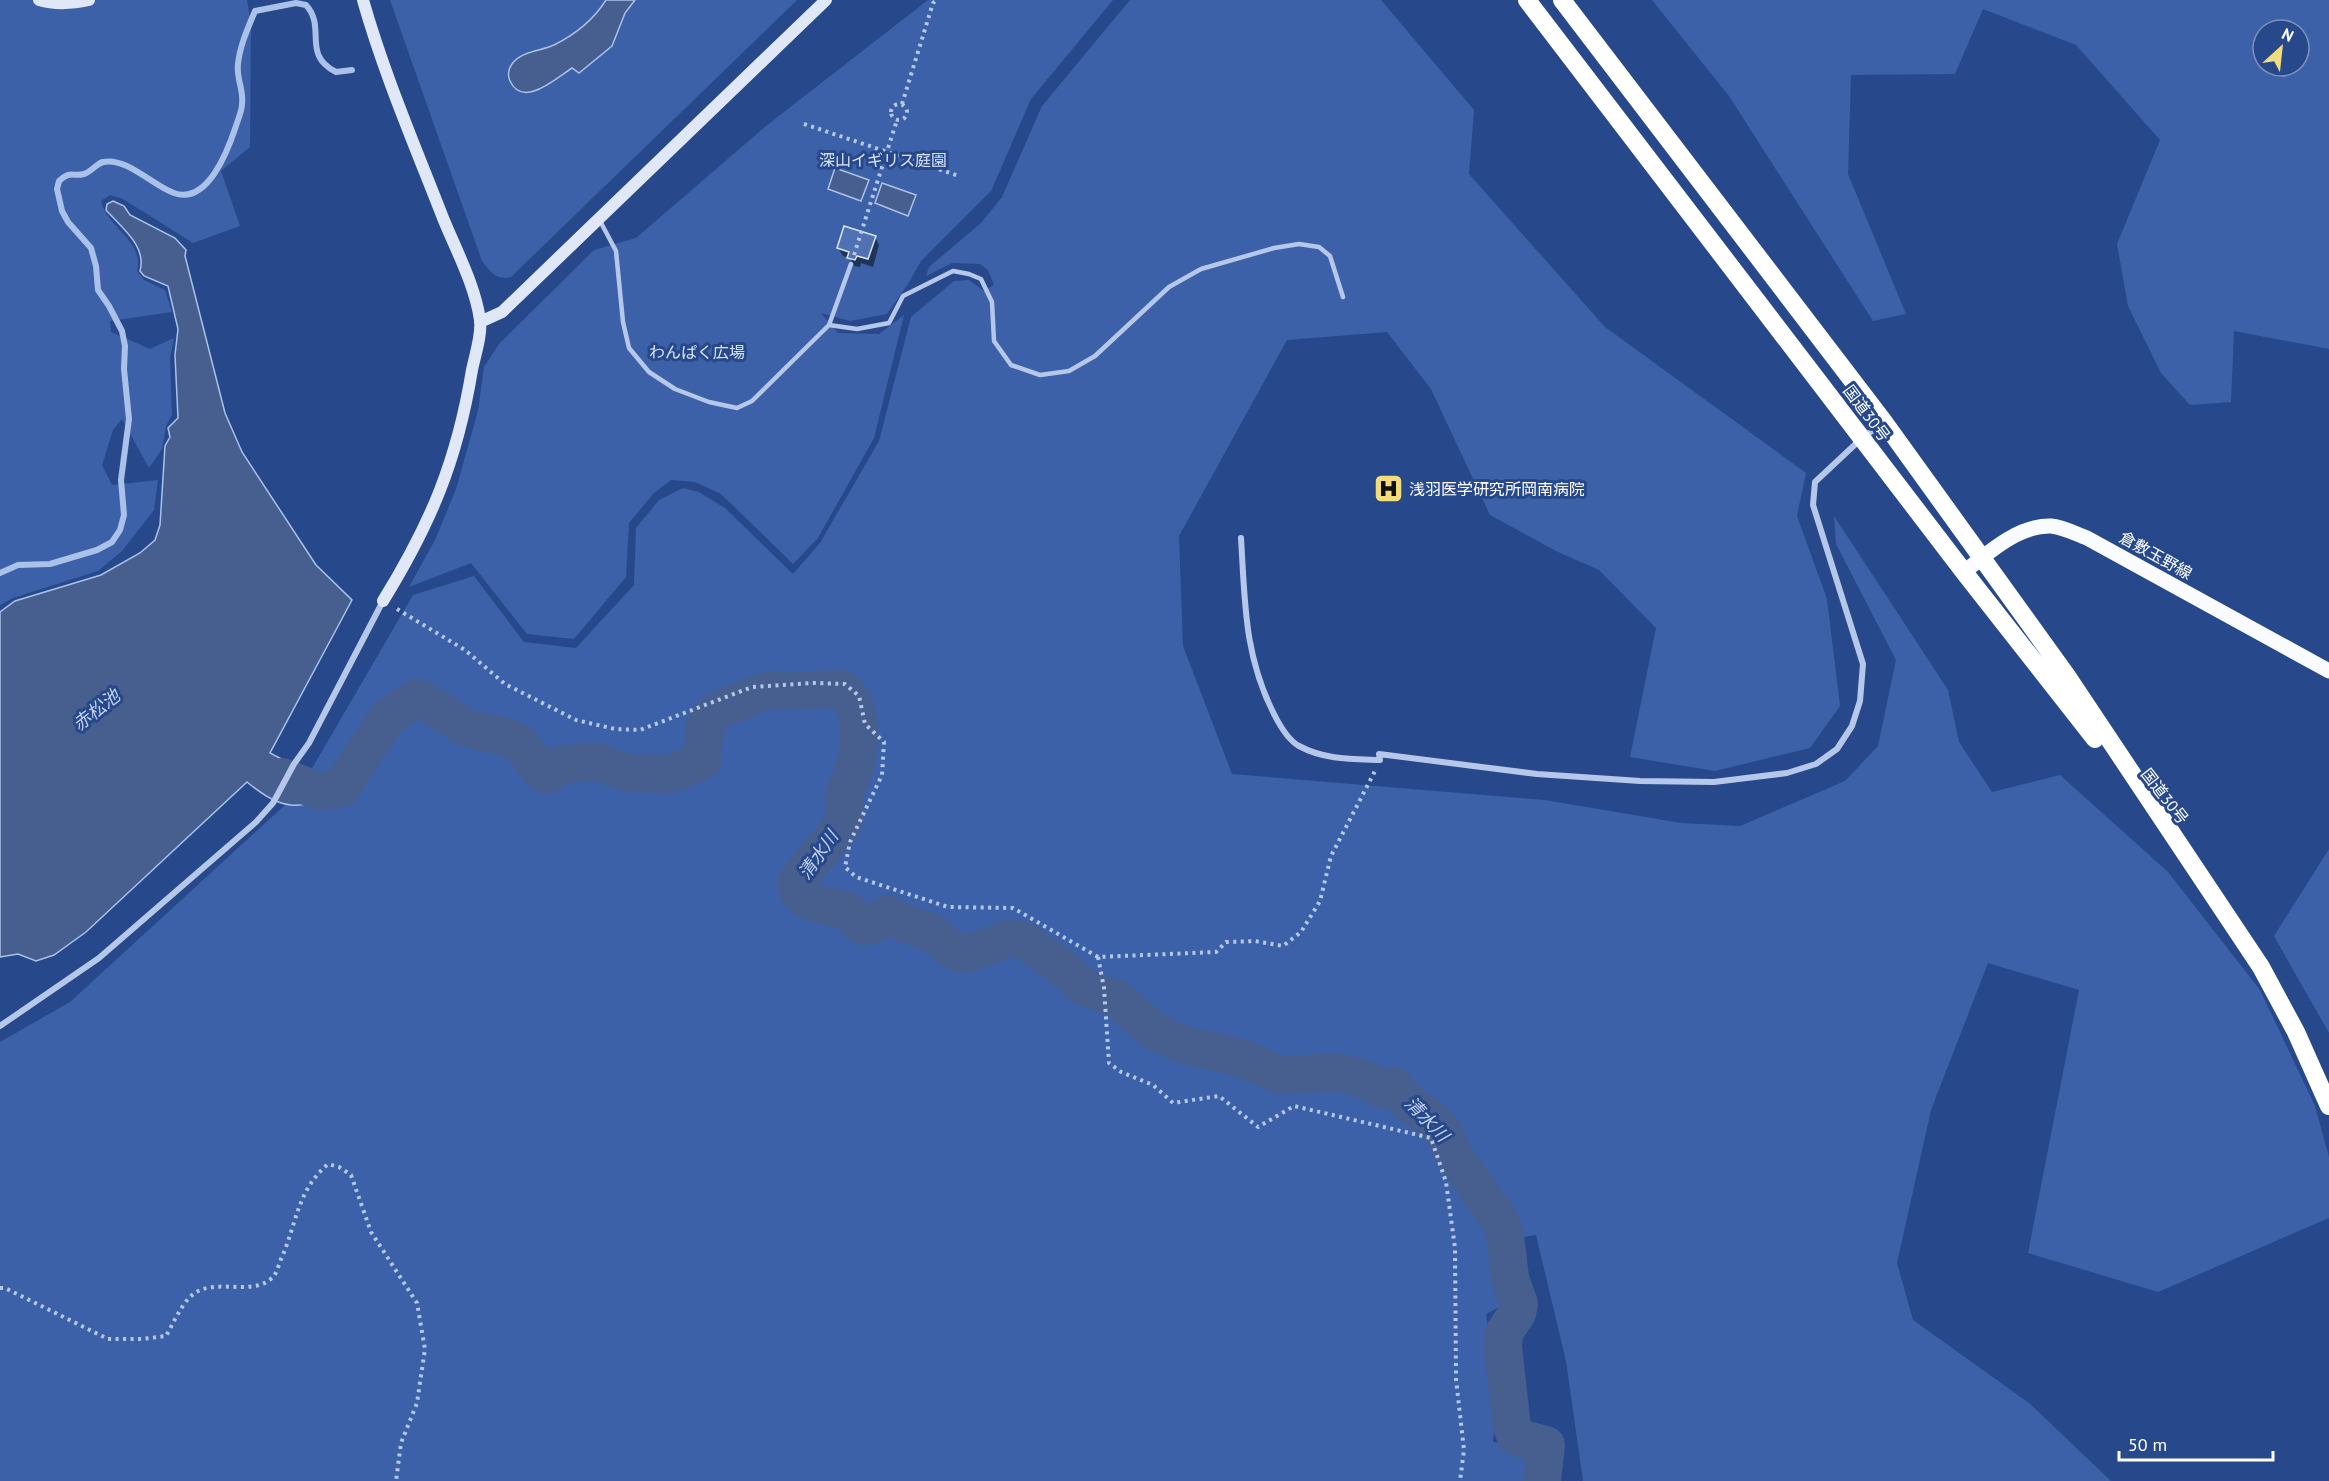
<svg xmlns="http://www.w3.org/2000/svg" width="2329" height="1481" font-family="'PT Sans','Noto Sans JP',sans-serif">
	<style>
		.green { fill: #3c61a8; fill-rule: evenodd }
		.water { fill: #475f8f; stroke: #aac2ea; stroke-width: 1.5 }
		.shadow { fill: #0007 }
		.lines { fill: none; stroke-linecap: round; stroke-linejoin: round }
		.stream { stroke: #aac2ea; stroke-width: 6 }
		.river { stroke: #475f8f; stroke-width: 38 }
		.building { fill: #5072b2; stroke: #dae4f8; stroke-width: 1.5 }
		.path { stroke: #b6c8ea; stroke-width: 4; stroke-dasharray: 3 4.5; stroke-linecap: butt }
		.lane { stroke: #b6c8ea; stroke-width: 4.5 }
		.street { stroke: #b6c8ea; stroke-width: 6 }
		.secondary { stroke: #e0e8f8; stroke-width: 12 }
		.primary { stroke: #f9fbfe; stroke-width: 15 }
		.highway { stroke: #fff; stroke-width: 18 }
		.labels { text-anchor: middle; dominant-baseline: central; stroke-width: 6; stroke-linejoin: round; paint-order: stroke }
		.park-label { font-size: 16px; fill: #dae4f8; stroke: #27498b }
		.street-label { font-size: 16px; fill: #fff; stroke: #27498b }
		.poi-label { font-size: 16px; fill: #fff; stroke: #27498b; text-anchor: start }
		.water-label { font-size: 18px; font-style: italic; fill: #c2d2f1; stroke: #27498b }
	</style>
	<rect width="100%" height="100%" fill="#27498b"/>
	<path class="green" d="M 0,0 L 247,0 L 251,24 L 250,147 L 221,171 L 240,226 L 193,243 L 123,199 L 110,195 L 101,201 C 107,228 145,241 137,271 L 144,280 L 165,290 L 172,312 L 110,321 L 111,332 L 150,349 L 174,338 L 170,358 L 172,415 L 166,426 L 162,449 L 149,468 L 122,419 L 113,430 L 102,465 L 112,485 L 158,480 L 154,510 L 122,551 L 98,571 L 13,598 L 0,605 Z
		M 390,0 L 797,0 L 511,277 C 496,281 491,272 482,261 Z
		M 928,0 L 1113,0 L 1031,99 L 991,191 L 921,261 L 908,284 L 887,314 L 850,321 L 821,313 L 838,333 L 879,334 L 904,315 L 874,438 L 818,538 L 793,564 L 721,494 L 695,482 L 671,480 L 654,493 L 629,523 L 626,577 L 574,639 L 527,634 L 471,563 L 409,587 L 435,540 L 456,489 L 478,411 L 484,367 L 499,344 L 594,250 L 636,238 L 766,126 Z
		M 1130,0 L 1381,0 L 1474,110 L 1469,174 L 1605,327 L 1806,473 L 1797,516 L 1827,599 L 1840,706 L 1810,748 L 1715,771 L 1630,757 L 1656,628 L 1599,570 L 1556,551 L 1490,515 L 1431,389 L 1387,332 L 1287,340 L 1179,536 L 1183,646 L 1232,774 L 1545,800 L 1681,823 L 1740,826 L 1845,781 L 1878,746 L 1896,660 L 1836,544 L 1834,516 L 1948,690 L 1959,742 L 1992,792 L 2060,775 L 2168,872 L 2260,990 L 2315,1106 L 2329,1157 L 2329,1218 L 2158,1292 L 2028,1253 L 2079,990 L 1988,963 L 1931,1110 L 1897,1263 L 1913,1320 L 2029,1403 L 2111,1481 L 1583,1481 L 1566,1361 L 1536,1235 L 1505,1240 L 1501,1268 L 1509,1302 L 1486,1314 L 1498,1391 L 1493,1442 L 1532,1448 L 1525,1481 L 0,1481 L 0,1042 L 70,1002 L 297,794 L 413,595 L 474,576 L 524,642 L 576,648 L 634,585 L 636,528 L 659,500 L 683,488 L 699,492 L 725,508 L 793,574 L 820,543 L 879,441 L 911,317 L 954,281 L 969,280 L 984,291 L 994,285 L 988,270 L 980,264 L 952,263 L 926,276 L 929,267 L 981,223 L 1002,197 L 1042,106 Z
		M 1652,0 L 2329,0 L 2329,349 L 2234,331 L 2231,402 L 2190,405 L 2161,373 L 2128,306 L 2117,244 L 2160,140 L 2076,45 L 1983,9 L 1955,74 L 1851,75 L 1848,174 L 1906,314 L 1873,321 L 1729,96 ZM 2263,30 L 2299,30 L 2299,66 L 2263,66 Z
		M 2329,849 L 2329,1033 L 2274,936 Z"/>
	<path class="water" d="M 606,0 L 635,0 L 625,13 L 612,46 L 579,73 L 572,68 C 556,78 523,109 510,81 C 507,75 509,68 512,64 C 521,51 541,51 554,45 C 574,35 594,19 606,0 Z
		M 835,168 L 869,180 L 861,201 L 828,189 Z
		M 882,183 L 916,195 L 908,216 L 875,203 Z
		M 113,201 L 124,206 L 130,215 L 175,238 L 186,250 L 185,256 L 225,413 L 242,452 L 316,565 L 352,600 L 270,753 L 327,783 L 332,797 C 320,797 319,800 309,803 C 285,811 264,796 247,782 L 86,932 L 54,955 L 36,961 L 18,954 L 0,957 L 0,612 L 15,601 L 101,575 L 140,553 L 155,540 L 160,525 L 165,446 L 170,437 L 168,428 L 178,418 L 175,355 L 178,329 L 168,286 L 144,276 L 140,271 C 147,246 122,228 106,210 L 107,204 Z"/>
	<path class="shadow" d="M 875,237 L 879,245 L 873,267 L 861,263 L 860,267 L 854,266 L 850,258 L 843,256 L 838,248 Z"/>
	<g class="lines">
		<path class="stream" d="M 0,573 L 18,565 L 50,564 L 97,550 L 112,542 L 120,530 L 124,515 L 121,480 L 129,419 L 124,369 L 125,346 L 122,331 L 109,306 L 98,290 L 96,266 L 91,248 L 68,222 L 62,211 L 57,189 L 59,181 C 71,170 72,177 84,174 C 91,172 96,164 103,162 C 127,157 153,186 174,193 C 208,205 228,150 236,126 C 238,119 242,111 242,104 C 244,90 236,78 238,64 C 240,45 248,28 255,11 L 296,3 L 306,5 C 327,28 301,54 336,72 L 352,70"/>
		<path class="river" d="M 282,777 L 319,791 L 341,788 L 387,718 L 417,698 C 436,705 451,721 470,729 C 484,734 502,734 516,741 C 530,749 532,767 547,775 L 561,764 L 596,762 L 629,773 L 670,774 L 702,761 L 705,723 L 718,710 L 766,691 L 842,689 C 863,704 862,745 855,767 C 852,776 847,784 845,794 C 843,807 849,811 842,825 L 797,881 C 796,906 828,905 846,910 C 852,912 856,922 862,926 L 871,925 L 889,914 L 905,924 L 930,931 L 955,952 L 967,954 L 1010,938 L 1025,941 L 1069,973 L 1085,988 L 1116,998 L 1154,1031 L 1181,1044 L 1241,1058 L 1280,1075 L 1339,1072 L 1364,1079 L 1381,1089 L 1394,1086 L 1411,1105 L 1430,1118 L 1442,1130 L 1456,1158 L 1499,1219 L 1505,1235 L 1510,1278 L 1519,1304 L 1517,1313 L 1504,1333 L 1503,1347 L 1512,1427 L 1516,1437 L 1546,1445 L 1542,1481"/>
	</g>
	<path class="building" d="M 844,226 L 876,236 L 868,259 L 857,256 L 855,260 L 847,258 L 849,252 L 837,248 Z"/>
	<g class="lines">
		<path class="path" d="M891 112a8 8 0 1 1 16 0a8 8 0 1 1-16 0Z
			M 902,104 L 933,3 L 937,0
			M 804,124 L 959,176
			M 854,255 L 897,120
			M 397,609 L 465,650 L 505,684 L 576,720 L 615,729 L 640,730 L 752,687 L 812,683 L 845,684 L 859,696 L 865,724 L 884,742 L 882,775 L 850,842 L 845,867 L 856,877 L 948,907 L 1013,908 L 1098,957 L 1216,952 L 1226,942 L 1255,941 L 1283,946 L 1301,932 L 1320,901 L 1331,856 L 1375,771
			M 1098,957 L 1104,988 L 1109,1063 L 1121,1072 L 1153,1085 L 1173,1103 L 1219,1096 L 1258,1127 L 1294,1106 L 1431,1138 L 1446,1182 L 1455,1248 L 1456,1379 L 1464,1450 L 1460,1481
			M 0,1288 L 5,1288 L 108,1339 L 142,1339 L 166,1336 C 173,1324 180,1307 190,1297 C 212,1275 250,1298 272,1278 C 277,1274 279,1263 282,1257 C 297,1222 297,1191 328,1164 L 339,1167 L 351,1175 L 371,1232 L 417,1303 L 425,1349 L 417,1403 L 401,1443 L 396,1481"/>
		<path class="lane" d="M 599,219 L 616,251 L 623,322 L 629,348 L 649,372 L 675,389 L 709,402 L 737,408 L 752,401 L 829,325 L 857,329 L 889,323 L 903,296 L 953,271 L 969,274 L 981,279 L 992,302 L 994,341 L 1011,365 L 1040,375 L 1069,371 L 1095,356 L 1169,287 L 1201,269 L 1274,248 L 1299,244 L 1319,247 L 1330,256 L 1343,297
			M 829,325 L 851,264"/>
		<path class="street" d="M 1241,538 C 1245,602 1244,655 1274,714 C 1279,724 1288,740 1299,746 C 1325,760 1352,759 1380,760 L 1379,754 L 1537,774 L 1640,781 L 1714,782 L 1787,773 L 1816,764 L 1837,749 L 1852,726 L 1860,701 L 1863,664 L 1813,505 L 1815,482 L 1862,438 L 1883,423
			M 0,1026 L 99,958 L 256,822 L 273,803 L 294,764 L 309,743 L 383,601"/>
		<path class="secondary" d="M 39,0 C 56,5 71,4 89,0
			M 363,0 C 384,74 415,146 443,218 C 456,250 475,285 480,320 C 482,335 475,355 472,370 C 457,461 431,523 383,601
			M 480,322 L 502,312 L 826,0"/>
		<path class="primary" d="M 1964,572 C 1988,553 2018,525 2051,526 C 2063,527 2076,534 2087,538 L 2329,671"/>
		<path class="highway" d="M 1527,0 L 1964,572 L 2095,739
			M 1562,0 L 1884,422 L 2067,676 L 2261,967 L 2296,1032 L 2329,1106"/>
	</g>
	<defs>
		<symbol id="hospital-square" viewBox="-11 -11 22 22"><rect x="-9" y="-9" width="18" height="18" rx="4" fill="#f2dc7b" stroke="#27498b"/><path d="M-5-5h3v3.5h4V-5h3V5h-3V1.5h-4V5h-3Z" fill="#111"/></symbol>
	</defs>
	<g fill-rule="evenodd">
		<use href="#hospital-square" x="1372" y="472" width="33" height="33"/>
	</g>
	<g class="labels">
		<g class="park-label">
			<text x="883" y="160">深山イギリス庭園</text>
			<text x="697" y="352">わんぱく広場</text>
		</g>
		<g class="street-label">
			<text transform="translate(1867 413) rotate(53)">国道30号</text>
			<text transform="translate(2156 555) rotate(29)">倉敷玉野線</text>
			<text transform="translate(2165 796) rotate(52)">国道30号</text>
		</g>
		<g class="poi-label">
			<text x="1409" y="489">浅羽医学研究所岡南病院</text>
		</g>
		<g class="water-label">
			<text transform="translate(96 710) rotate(-38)">赤松池</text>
			<text transform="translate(818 855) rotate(-55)">清水川</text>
			<text transform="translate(1427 1119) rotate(46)">清水川</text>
		</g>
	</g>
	<g transform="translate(2281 48) rotate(27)"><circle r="28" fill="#27498b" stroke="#7d92b9" stroke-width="1.5"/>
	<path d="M0-4.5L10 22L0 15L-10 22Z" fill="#f2dc7b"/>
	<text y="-9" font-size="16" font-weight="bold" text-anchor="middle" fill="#ffffff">N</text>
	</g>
	<path d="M2119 1451v9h154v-9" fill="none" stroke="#ffffff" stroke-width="3"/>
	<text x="2128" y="1451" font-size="18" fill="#ffffff" stroke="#27498b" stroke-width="4.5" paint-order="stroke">50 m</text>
</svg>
